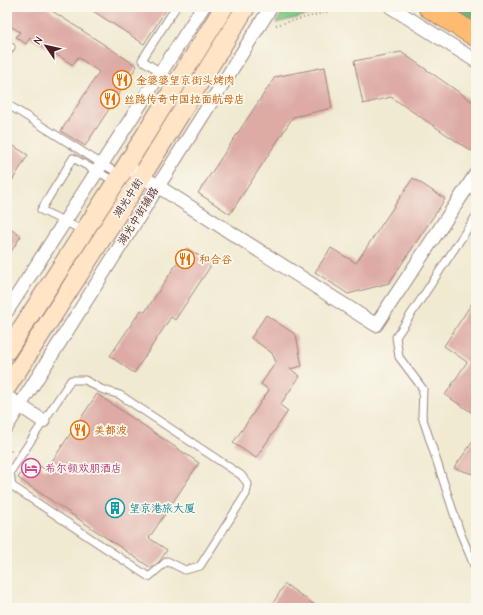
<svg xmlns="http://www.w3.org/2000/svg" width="483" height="615" font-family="'Comic Neue','LXGW WenKai TC',sans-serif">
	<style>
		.green { fill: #85cd88; stroke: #68765a }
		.forest { fill: #6cb074; stroke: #5b6850 }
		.building { fill: #ddaaa4 }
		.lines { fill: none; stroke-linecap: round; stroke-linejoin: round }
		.service-casing { stroke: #9d847e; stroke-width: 9 }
		.minor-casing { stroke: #9d847e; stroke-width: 15 }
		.secondary-casing { stroke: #9d847e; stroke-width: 20 }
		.primary-casing { stroke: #9d847e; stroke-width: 23 }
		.path { stroke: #9d847e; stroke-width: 2; stroke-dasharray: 1 3; stroke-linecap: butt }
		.service { stroke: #fff; stroke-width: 7 }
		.minor { stroke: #fff; stroke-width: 13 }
		.secondary { stroke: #ffe4c6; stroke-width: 18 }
		.primary { stroke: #ffbb71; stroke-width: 21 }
		.labels { text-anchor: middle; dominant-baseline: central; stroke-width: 3.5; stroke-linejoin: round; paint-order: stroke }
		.food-label { font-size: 11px; fill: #c56008; stroke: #fbf7ec; text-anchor: start }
		.street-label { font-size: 11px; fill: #4a1f2b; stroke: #fbf7ec }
		.hotel-label { font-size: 11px; fill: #b23c85; stroke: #fbf7ec; text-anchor: start }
		.culture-label { font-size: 11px; fill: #0d838f; stroke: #fbf7ec; text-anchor: start }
	</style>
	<rect width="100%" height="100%" fill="#fbf7ec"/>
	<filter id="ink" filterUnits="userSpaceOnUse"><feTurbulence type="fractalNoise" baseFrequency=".025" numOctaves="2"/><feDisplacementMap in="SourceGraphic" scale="8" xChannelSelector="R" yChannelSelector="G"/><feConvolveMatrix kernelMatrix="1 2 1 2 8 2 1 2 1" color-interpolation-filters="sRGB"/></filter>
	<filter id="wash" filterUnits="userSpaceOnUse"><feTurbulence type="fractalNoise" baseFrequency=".012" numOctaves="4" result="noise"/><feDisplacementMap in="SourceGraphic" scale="16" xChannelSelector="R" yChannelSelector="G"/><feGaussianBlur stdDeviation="0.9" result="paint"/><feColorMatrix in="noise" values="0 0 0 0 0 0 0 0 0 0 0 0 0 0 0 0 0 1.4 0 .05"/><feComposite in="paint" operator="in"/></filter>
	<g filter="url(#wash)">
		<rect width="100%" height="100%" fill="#f0ead1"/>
		<path class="green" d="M 286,7 L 340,7 L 276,23 Z"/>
		<path class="forest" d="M 446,7 L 476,7 L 476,25 Z"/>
		<g id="blocks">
			<path class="building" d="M 7,7 L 46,7 L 137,66 L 85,146 L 61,131 L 99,72 L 78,57 L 73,65 L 30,38 L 26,44 L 16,37 L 20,32 L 7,24 Z
				M 87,7 L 168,7 L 144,44 Z
				M 401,52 L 476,104 L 476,144 L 471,151 L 391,97 L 363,104 L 354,61 Z
				M 325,67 L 332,108 L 293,117 L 230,214 L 198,193 L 275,77 Z
				M 7,142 L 28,155 L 7,189 Z
				M 413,178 L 445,199 L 389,283 L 348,294 L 315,272 L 331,248 L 356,263 Z
				M 7,227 L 21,236 L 7,258 Z
				M 187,248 L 212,264 L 175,320 L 171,317 L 134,373 L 110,356 L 141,310 L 145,312 Z
				M 476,297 L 476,415 L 445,395 L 467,362 L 444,346 Z
				M 266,315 L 296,335 L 302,366 L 290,369 L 300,376 L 280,405 L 288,411 L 256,458 L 233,443 L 269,390 L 261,384 L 276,362 L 272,353 L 251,338 Z
				M 97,394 L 199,463 L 149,538 L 167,550 L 159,562 L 151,568 L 18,478 L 30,460 L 46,470 Z
				M 476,437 L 476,475 L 454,468 Z
				M 285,584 L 319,608 L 270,608 Z"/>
		</g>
	</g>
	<g filter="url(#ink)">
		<use href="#blocks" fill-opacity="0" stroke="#9d847e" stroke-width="1"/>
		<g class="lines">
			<defs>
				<path id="service" d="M 176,7 L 142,60 L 177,83
					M 7,53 L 11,47
					M 7,104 L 102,164 L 120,174
					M 476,216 L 396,337 L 399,357 L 423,389 L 422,416 L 460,532 L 476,570
					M 84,231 L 41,210 L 73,158 L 116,182
					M 71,380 L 85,380 L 101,389 L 120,395 L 241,475 L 248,484 L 246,494 L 200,566 L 185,570 L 167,561 L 149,577 L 12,486 L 10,472 Z"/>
				<path id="minor" d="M 391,7 L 476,61
					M 126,166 L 376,325 L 476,174
					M 7,311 L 203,7
					M 7,397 L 43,421
					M 7,426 L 271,7"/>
				<path id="secondary" d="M 7,351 L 121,174 L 224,7
					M 7,387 L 142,176 L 246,7"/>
				<path id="primary" d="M 429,7 L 476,36"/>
			</defs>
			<use href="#service" class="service-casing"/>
			<use href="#minor" class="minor-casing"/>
			<use href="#secondary" class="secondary-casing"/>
			<use href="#primary" class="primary-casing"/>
			<path class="path" d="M 276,25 L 347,7
				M 7,449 L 13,452"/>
			<use href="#service" class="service"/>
			<use href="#minor" class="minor"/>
			<use href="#secondary" class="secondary"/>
			<use href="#primary" class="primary"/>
		</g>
	</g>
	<defs>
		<symbol id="restaurant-ring" viewBox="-11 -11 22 22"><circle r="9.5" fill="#fbf7ec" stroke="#e8710a" stroke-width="1.5"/><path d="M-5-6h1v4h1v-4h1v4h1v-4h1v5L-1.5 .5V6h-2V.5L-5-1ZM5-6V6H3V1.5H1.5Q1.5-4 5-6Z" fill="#e8710a"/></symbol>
		<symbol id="hotel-ring" viewBox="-11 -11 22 22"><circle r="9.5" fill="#fbf7ec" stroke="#d1479c" stroke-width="1.5"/><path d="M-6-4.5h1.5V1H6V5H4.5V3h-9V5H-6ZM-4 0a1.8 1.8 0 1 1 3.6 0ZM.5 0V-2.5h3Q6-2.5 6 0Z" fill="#d1479c"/></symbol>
		<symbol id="building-ring" viewBox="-11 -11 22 22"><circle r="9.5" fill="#fbf7ec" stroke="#0f9aa8" stroke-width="1.5"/><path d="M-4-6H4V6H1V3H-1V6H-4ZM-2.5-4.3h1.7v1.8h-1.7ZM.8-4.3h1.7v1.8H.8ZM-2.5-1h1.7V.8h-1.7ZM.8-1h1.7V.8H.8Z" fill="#0f9aa8"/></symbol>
	</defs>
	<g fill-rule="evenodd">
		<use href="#restaurant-ring" x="111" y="69" width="22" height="22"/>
		<use href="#restaurant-ring" x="99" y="88" width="22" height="22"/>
		<use href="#restaurant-ring" x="174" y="248" width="22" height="22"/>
		<use href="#restaurant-ring" x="69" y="419" width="22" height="22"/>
		<use href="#hotel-ring" x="20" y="457" width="22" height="22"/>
		<use href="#building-ring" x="104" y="497" width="22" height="22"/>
	</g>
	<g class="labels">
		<g class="food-label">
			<text x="136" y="80">金婆婆望京街头烤肉</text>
			<text x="124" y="99">丝路传奇中国拉面航母店</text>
			<text x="199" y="259">和合谷</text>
			<text x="94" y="430">美都波</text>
		</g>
		<g class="street-label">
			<text transform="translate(128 198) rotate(-57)">湖光中街</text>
			<text transform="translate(138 216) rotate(-58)">湖光中街辅路</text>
		</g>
		<g class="hotel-label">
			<text x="45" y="468">希尔顿欢朋酒店</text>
		</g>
		<g class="culture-label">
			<text x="129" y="508">望京港旅大厦</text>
		</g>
	</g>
	<rect width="483" height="615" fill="none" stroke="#fbf7ec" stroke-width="24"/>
	<g transform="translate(46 46) rotate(304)" stroke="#fbf7ec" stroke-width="3" paint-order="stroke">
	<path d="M0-3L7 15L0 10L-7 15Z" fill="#4a1f2b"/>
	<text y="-6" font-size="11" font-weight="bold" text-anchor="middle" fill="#4a1f2b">N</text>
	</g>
</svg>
